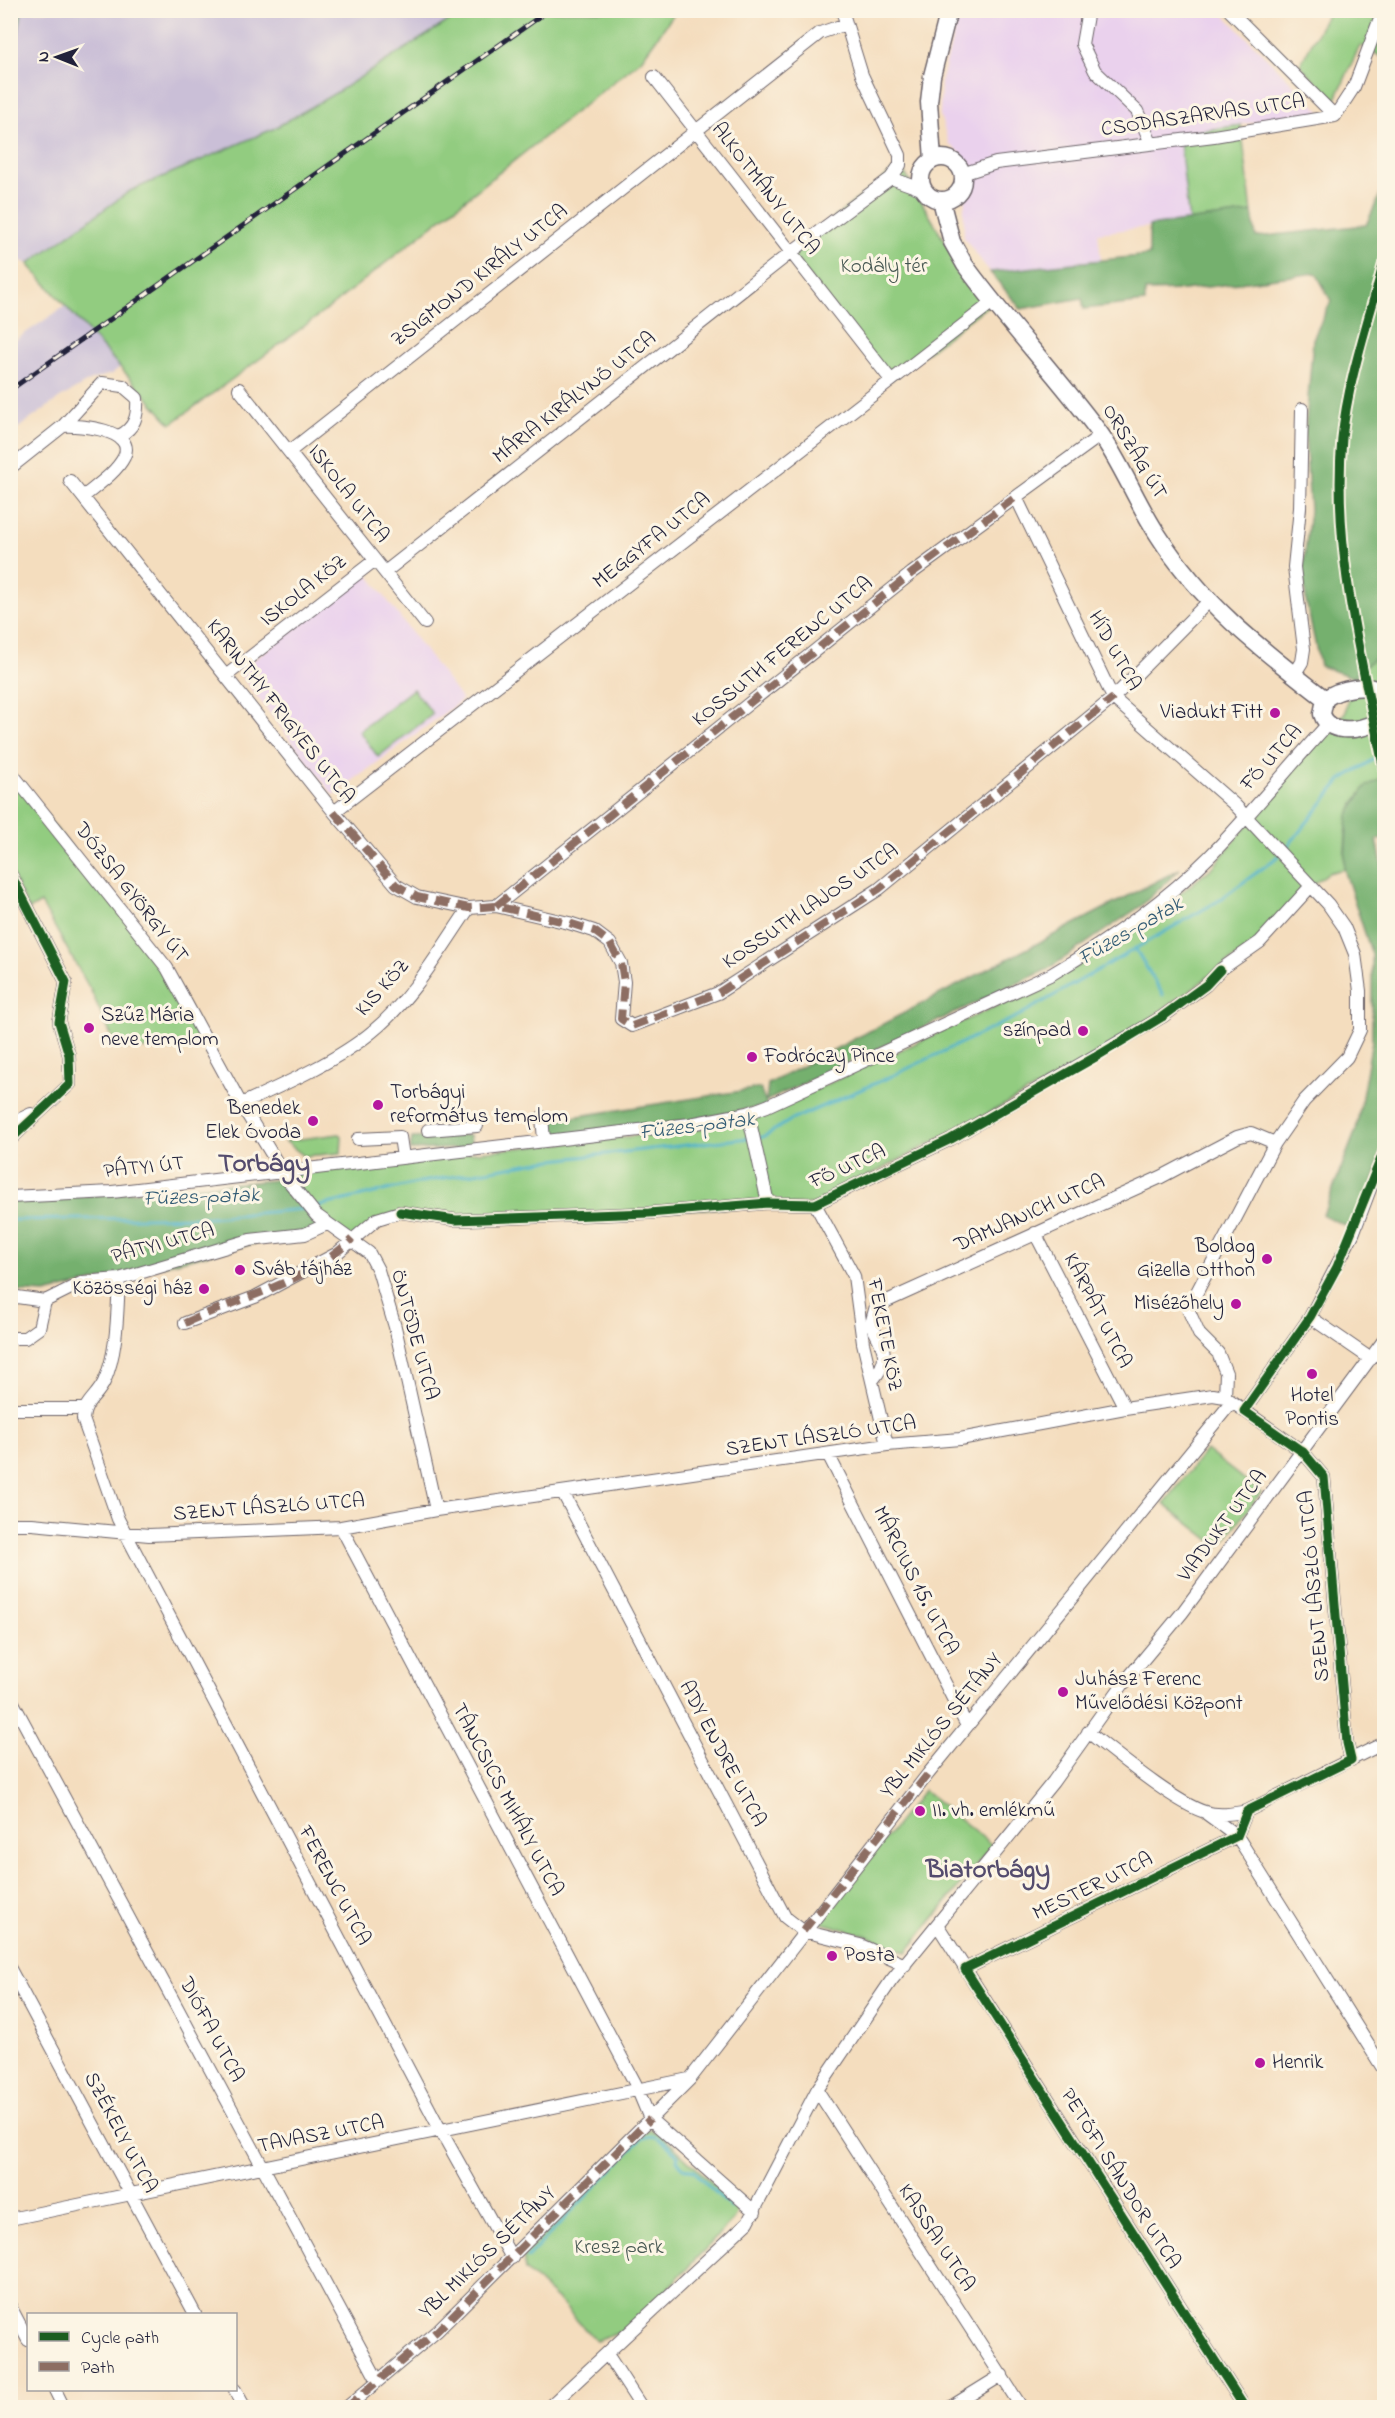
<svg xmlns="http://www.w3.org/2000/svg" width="1395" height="2418" font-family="'Indie Flower',sans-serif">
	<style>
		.built { fill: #ead1ed }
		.industrial { fill: #cabfd7 }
		.green { fill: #92cc80; stroke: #5a775e; stroke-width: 1.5 }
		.forest { fill: #75b06e; stroke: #4c6954; stroke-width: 1.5 }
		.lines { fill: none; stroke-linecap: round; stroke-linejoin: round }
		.stream { stroke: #4ab0c9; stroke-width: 3 }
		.minor-casing { stroke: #6c6369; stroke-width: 14 }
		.major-casing { stroke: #6c6369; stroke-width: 19 }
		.minor { stroke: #fff; stroke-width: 12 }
		.major { stroke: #fff; stroke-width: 16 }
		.rail-casing { stroke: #22223b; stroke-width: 5 }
		.rail { stroke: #fcf5e5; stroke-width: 3; stroke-dasharray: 9; stroke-linecap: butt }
		.quiet { stroke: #8d6e63; stroke-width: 8; stroke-dasharray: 15 8; stroke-linecap: butt }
		.cycleway-casing { stroke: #fcf5e5; stroke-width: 13 }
		.cycleway { stroke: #1b5e20; stroke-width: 9 }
		.poi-dot { fill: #b5179e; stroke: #fcf5e5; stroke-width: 2 }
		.labels { text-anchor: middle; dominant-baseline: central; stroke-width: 6; stroke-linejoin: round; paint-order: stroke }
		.street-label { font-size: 21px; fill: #22223b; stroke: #fcf5e5 }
		.park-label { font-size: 21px; fill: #445550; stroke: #fcf5e5 }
		.poi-label { font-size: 21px; fill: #22223b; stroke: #fcf5e5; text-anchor: start }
		.water-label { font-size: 22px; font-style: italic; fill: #325b74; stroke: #fcf5e5 }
		.district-label { font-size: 27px; font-weight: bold; fill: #544c6e; stroke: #fcf5e5 }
	</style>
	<rect width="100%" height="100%" fill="#fcf5e5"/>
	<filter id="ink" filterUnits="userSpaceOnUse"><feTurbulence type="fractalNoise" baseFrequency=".0167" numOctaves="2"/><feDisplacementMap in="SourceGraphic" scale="12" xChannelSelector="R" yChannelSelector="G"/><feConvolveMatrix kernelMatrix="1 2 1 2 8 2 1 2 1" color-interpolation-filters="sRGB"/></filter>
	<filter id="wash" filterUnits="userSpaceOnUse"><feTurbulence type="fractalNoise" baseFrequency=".008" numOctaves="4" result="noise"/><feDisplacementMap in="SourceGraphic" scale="24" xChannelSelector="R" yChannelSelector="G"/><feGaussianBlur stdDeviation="1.35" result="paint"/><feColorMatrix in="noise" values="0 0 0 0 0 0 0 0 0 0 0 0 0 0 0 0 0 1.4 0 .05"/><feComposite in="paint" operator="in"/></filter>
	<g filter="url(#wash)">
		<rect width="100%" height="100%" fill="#f4ddbe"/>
		<path class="built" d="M 960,10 L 1220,11 L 1321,112 L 1179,134 L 1189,222 L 1098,233 L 1101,261 L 990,272 L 964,238 L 964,207 L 969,186 L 962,154 L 949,144 L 940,115 L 941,83 Z
			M 367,573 L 462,700 L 333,795 L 238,672 Z"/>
		<path class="industrial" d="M 22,11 L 464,11 L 339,91 L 273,129 L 130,191 L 28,264 L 11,256 L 10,77 Z
			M 130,262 L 240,279 L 111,374 L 91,380 L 60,398 L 11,433 L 11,343 Z"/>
		<path class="green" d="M 11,10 L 22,11 L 11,77 L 10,11 Z
			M 464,11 L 676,11 L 641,60 L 325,311 L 171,424 L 28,264 L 130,191 L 273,129 L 339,91 Z
			M 1329,11 L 1384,11 L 1384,58 L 1360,45 L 1335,101 L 1300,65 Z
			M 1241,125 L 1252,212 L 1189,222 L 1179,134 Z
			M 900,165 L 945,242 L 994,301 L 891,380 L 790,253 Z
			M 1384,650 L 1384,777 C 1342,798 1347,827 1344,869 L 1328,873 L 1311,886 L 1267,935 L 1099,1055 L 815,1204 L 456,1219 L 400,1212 L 352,1239 L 316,1215 L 282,1172 L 694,1130 L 758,1116 L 1055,979 L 1138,928 L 1214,866 L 1324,729 L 1345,713 L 1352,677 Z
			M 413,689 L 433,714 L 378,757 L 359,731 Z
			M 10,771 L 167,968 L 204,1036 L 173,1050 L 117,1048 L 90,989 L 41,903 L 29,910 L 11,873 Z
			M 339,1134 L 342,1137 L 341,1153 L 304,1156 L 285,1141 Z
			M 1206,1450 L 1261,1493 L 1219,1547 L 1164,1504 Z
			M 924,1790 L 992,1845 L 907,1952 L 865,1935 L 819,1922 Z
			M 650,2130 L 660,2134 L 739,2208 L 733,2220 L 629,2329 L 596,2341 L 561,2303 L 525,2270 L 523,2255 L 642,2133 Z"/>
		<path class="forest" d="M 1384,186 L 1384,650 L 1352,677 L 1320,666 L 1306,601 L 1303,570 L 1310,510 L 1305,434 L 1313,339 L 1331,301 L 1316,273 L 1184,290 L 1145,291 L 1145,302 L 1084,309 L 1082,298 L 1021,309 L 990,272 L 1149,255 L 1149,226 L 1252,212 L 1256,237 L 1366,225 Z
			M 1384,777 L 1384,837 L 1377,840 L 1384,873 L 1384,1147 L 1358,1232 L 1323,1215 L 1356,1130 L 1372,1041 L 1372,955 L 1344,869 L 1348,815 L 1365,787 Z
			M 1180,869 L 1141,906 L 1048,969 L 766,1101 L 768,1084 Z
			M 760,1088 L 767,1106 L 642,1129 L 549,1136 L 547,1121 Z
			M 470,1135 L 472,1148 L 410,1150 L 412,1138 Z
			M 287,1179 L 317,1229 L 45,1293 L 11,1291 L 10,1202 Z"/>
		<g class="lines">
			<path class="stream" d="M 1284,851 L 1341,780 L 1384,753
				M 1135,948 L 1163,995
				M 756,1138 L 763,1137 L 791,1120 L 892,1076 L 1020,1015 L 1218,901 L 1279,856
				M 315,1207 L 421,1182 L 544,1161 L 749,1138
				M 10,1220 L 210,1217 L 305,1209
				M 527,2258 L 641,2139 C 657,2130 666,2145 678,2155 L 677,2160 L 683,2168 L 694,2171 L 731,2208"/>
		</g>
	</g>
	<g filter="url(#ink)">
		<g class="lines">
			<defs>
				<path id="minor" d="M 1088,10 L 1082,44 L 1095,71 L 1137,111 L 1151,143
					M 1229,10 L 1335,116
					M 654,77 L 891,380
					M 962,174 L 996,163 L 1214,136 L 1335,116 L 1354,87 L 1383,10
					M 891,178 L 924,190
					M 239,389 L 425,623
					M 63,426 C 79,425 137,429 124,457 C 116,473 96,486 83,497
					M 289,452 L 820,33 L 846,24
					M 10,468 L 63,426 L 102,383 L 123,386 L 137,398 C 138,416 135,428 119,436
					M 70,481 L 334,812 L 396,885 L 417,897 L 469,908 L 496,906 L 569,923 L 594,931 L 610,943 L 621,963 L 624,982 L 621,1019 L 632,1026 L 718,993 L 879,889 L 1113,698 L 1209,601
					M 1016,497 L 1113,698 L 1235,805 L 1328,904 L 1344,927 L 1355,954 L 1360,991 L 1360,1030 L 1347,1057 L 1304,1101 L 1275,1143 L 1188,1309 L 1199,1334 L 1218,1353 L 1226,1373 L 1225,1397
					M 385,572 L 790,253 L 891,178 L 900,165 L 900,155 L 862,75 L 842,10
					M 227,675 L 375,560
					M 1294,675 L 1302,662 L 1304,649 L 1294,567 L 1300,508 L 1302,409
					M 10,771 L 167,968 L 241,1104 L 287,1179 L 316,1215 L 369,1253 L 378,1270 L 395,1327 L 436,1510
					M 334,812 L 994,301
					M 10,873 L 66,982 L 59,1022 L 69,1055 L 70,1084 L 10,1140
					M 496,906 L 912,573 L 1101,435
					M 241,1104 C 283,1085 339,1060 373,1031 C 413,998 440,950 469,908
					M 748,1113 L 768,1203
					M 542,1117 L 544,1140
					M 10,1124 L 31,1114
					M 428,1130 L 477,1126
					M 358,1139 L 400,1137 L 403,1157
					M 10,1197 L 112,1192 L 690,1124 L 748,1113 L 767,1106 L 1052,974 C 1108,941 1162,904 1209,857 C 1250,815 1288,768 1327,725
					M 815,1204 L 854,1276 L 863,1343 L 887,1445
					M 1035,1233 L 1125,1408
					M 119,1279 C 117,1313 118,1351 104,1382 C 97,1397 84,1402 83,1419 L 118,1519 L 441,2131 L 512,2258
					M 10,1296 L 45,1301 L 83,1282 L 119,1279 L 250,1240 L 305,1234 L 327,1224
					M 1310,1317 L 1371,1359
					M 185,1323 L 255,1297 L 336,1254 L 377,1219 L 400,1212 L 456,1220 L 649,1213 L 768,1203 L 815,1204 L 951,1139 L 1162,1017 L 1206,985 L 1220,970 L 1260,942 L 1311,886
					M 10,1338 L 25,1338 L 39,1328 L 45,1301
					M 872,1381 C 892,1357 884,1349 871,1324 L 876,1306 L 1161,1177 L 1237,1137 L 1251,1133 L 1275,1143
					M 10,1409 L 84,1409
					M 1244,1411 L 1310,1317 L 1353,1234 L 1383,1155
					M 828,1454 L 967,1726
					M 563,1493 L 785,1917 L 803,1931 L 860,1945 L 905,1965
					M 10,1524 L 32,1524 L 149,1535 L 341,1527 L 436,1510 L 887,1445 L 960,1439 L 1125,1408 L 1213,1395 L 1225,1397 L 1303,1452 L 1324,1477 L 1347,1743 L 1351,1760
					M 341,1527 L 635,2083 L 650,2119 L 755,2212
					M 10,1697 L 378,2381
					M 1088,1732 C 1115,1753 1175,1803 1205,1812 C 1219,1816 1232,1814 1247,1811 L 1384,1743
					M 1207,1814 L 1237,1836 L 1384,2070
					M 1237,1836 L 1247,1811
					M 938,1926 L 1245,2408
					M 10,1969 L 195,2314
					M 965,1969 L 1237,1836
					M 817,2090 L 1022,2408
					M 10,2219 L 689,2079
					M 10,2306 L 28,2340
					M 607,2354 L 642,2408
					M 55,2390 L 64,2408
					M 235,2390 L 245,2408
					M 346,2408 L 437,2331 L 690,2079 L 928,1774 L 1231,1403
					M 548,2408 L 748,2222 L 817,2090 L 891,1981 L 1053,1782 L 1123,1684 L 1182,1613 L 1384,1340
					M 949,2408 L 1002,2375"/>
				<path id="major" d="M921 179a21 21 0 1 1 42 0a21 21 0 1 1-42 0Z
					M 933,160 L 929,102 L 932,76 L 949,10
					M 941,200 L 952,242 L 965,265 C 1007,323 1057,375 1099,432 C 1122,464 1136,502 1158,535 C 1202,604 1261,649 1325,699
					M 1325,699 L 1322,714 C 1329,738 1371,730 1384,716
					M 1325,699 C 1338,689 1372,681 1384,694"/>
			</defs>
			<use href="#minor" class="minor-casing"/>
			<use href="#major" class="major-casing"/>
			<use href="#minor" class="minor"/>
			<use href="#major" class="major"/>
			<defs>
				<path id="rail" d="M 10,390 L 549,10"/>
			</defs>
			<use href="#rail" class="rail-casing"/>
			<use href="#rail" class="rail"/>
			<path class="quiet" d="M 334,812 L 396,885 L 417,897 L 469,908 L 496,906 L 569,923 L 594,931 L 610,943 L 621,963 L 624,982 L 621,1019 L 632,1026 L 718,993 L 879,889 L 1113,698
				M 496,906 L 912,573 L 1016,497
				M 185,1323 C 241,1297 307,1283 352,1239
				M 803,1931 L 928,1774
				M 346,2408 L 437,2331 L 650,2119"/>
			<defs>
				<path id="cycleway" d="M 1384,262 C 1369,320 1348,379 1342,438 C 1332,551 1362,661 1384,770
					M 10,873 L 66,982 L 59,1022 L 69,1055 L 70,1084 L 10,1140
					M 400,1212 L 456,1220 L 649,1213 L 768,1203 L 815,1204 L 951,1139 L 1099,1055 L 1162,1017 L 1206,985 L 1220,970
					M 1245,2408 L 965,1969 L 1237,1836 L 1247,1811 L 1351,1760 L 1347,1743 L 1324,1477 L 1303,1452 L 1244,1411 L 1310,1317 L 1337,1267 L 1384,1151"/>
			</defs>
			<use href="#cycleway" class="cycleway-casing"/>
			<use href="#cycleway" class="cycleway"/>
		</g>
	</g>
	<g class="poi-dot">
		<circle cx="1275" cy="713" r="6"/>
		<circle cx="89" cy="1028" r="6"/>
		<circle cx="1083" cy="1031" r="6"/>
		<circle cx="752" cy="1057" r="6"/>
		<circle cx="378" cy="1105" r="6"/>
		<circle cx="313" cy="1121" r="6"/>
		<circle cx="1267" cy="1259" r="6"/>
		<circle cx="240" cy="1270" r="6"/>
		<circle cx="204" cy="1289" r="6"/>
		<circle cx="1236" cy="1304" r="6"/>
		<circle cx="1312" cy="1374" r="6"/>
		<circle cx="1063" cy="1692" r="6"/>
		<circle cx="920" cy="1811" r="6"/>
		<circle cx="832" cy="1956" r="6"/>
		<circle cx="1260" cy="2063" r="6"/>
	</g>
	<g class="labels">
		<g class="street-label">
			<text transform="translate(1203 116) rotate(-8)">CSODASZARVAS UTCA</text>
			<text transform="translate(765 189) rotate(52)">ALKOTMÁNY UTCA</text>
			<text transform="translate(480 276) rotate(-38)">ZSIGMOND KIRÁLY UTCA</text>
			<text transform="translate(575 398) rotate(-38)">MÁRIA KIRÁLYNŐ UTCA</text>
			<text transform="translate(1134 452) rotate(59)">ORSZÁG ÚT</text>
			<text transform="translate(348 494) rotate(52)">ISKOLA UTCA</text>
			<text transform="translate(652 541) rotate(-38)">MEGGYFA UTCA</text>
			<text transform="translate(304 591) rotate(-38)">ISKOLA KÖZ</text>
			<text transform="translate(1114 651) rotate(61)">HÍD UTCA</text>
			<text transform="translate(783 652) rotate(-39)">KOSSUTH FERENC UTCA</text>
			<text transform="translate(280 712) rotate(52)">KARINTHY FRIGYES UTCA</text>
			<text transform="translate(1272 758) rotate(-48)">FŐ UTCA</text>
			<text transform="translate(131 893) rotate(52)">DÓZSA GYÖRGY ÚT</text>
			<text transform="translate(811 907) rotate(-34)">KOSSUTH LAJOS UTCA</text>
			<text transform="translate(383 988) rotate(-48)">KIS KÖZ</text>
			<text transform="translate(848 1167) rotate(-24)">FŐ UTCA</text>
			<text transform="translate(144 1168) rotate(-6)">PÁTYI ÚT</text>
			<text transform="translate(1030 1214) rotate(-24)">DAMJANICH UTCA</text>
			<text transform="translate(163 1244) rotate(-15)">PÁTYI UTCA</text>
			<text transform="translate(1097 1311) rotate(63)">KÁRPÁT UTCA</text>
			<text transform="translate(414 1335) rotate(75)">ÖNTÖDE UTCA</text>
			<text transform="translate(884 1335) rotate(79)">FEKETE KÖZ</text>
			<text transform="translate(821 1437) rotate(-8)">SZENT LÁSZLÓ UTCA</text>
			<text transform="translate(269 1508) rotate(-4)">SZENT LÁSZLÓ UTCA</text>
			<text transform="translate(1223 1526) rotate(-53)">VIADUKT UTCA</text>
			<text transform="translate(915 1581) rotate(63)">MÁRCIUS 15. UTCA</text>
			<text transform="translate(1315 1586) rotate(-95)">SZENT LÁSZLÓ UTCA</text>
			<text transform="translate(942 1726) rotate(-51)">YBL MIKLÓS SÉTÁNY</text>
			<text transform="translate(722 1754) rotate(62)">ADY ENDRE UTCA</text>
			<text transform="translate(507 1800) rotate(62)">TÁNCSICS MIHÁLY UTCA</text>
			<text transform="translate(334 1886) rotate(62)">FERENC UTCA</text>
			<text transform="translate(1093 1887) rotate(-26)">MESTER UTCA</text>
			<text transform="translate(211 2030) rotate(62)">DIÓFA UTCA</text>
			<text transform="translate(120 2133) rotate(62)">SZÉKELY UTCA</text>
			<text transform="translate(321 2135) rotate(-11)">TAVASZ UTCA</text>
			<text transform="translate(1120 2179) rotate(58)">PETŐFI SÁNDOR UTCA</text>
			<text transform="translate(936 2238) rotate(57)">KASSAI UTCA</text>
			<text transform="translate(488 2253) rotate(-44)">YBL MIKLÓS SÉTÁNY</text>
		</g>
		<g class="park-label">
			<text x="884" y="267">Kodály tér</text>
			<text x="619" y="2248">Kresz park</text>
		</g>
		<g class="poi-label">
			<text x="1263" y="713" text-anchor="end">Viadukt Fitt</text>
			<text x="101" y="1016">Szűz Mária<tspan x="101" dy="24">neve templom</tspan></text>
			<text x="1071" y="1031" text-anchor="end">színpad</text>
			<text x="764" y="1057">Fodróczy Pince</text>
			<text x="390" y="1093">Torbágyi<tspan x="390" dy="24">református templom</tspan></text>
			<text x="301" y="1109" text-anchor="end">Benedek<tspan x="301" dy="24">Elek Óvoda</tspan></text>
			<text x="1255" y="1247" text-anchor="end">Boldog<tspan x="1255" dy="24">Gizella Otthon</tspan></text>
			<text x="252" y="1270">Sváb tájház</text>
			<text x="192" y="1289" text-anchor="end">Közösségi ház</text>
			<text x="1224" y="1304" text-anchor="end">Misézőhely</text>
			<text x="1312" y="1396" text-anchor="middle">Hotel<tspan x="1312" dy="24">Pontis</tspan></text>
			<text x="1075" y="1680">Juhász Ferenc<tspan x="1075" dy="24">Művelődési Központ</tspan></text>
			<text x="932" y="1811">II. vh. emlékmű</text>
			<text x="844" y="1956">Posta</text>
			<text x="1272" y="2063">Henrik</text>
		</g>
		<g class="water-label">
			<text transform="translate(1131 932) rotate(-30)">Füzes-patak</text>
			<text transform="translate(697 1127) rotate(-7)">Füzes-patak</text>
			<text transform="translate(201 1198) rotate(-2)">Füzes-patak</text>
		</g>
		<g class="district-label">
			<text x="264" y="1164">Torbágy</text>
			<text x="988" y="1870">Biatorbágy</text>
		</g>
	</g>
	<rect width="1395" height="2418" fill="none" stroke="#fcf5e5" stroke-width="36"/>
	<rect x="27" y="2313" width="210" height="78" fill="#fcf5e5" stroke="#a5a1a1" stroke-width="1.5"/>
	<rect x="39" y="2332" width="30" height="9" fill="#1b5e20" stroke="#a5a1a1" stroke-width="1.5"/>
	<text x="81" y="2343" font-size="18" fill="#22223b">Cycle path</text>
	<rect x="39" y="2362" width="30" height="9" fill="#8d6e63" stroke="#a5a1a1" stroke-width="1.5"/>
	<text x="81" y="2373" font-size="18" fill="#22223b">Path</text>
	<g transform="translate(57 57) rotate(271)" stroke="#fcf5e5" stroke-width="4.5" paint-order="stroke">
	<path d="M0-4.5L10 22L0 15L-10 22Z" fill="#22223b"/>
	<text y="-9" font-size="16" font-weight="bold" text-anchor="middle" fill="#22223b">N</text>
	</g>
</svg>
